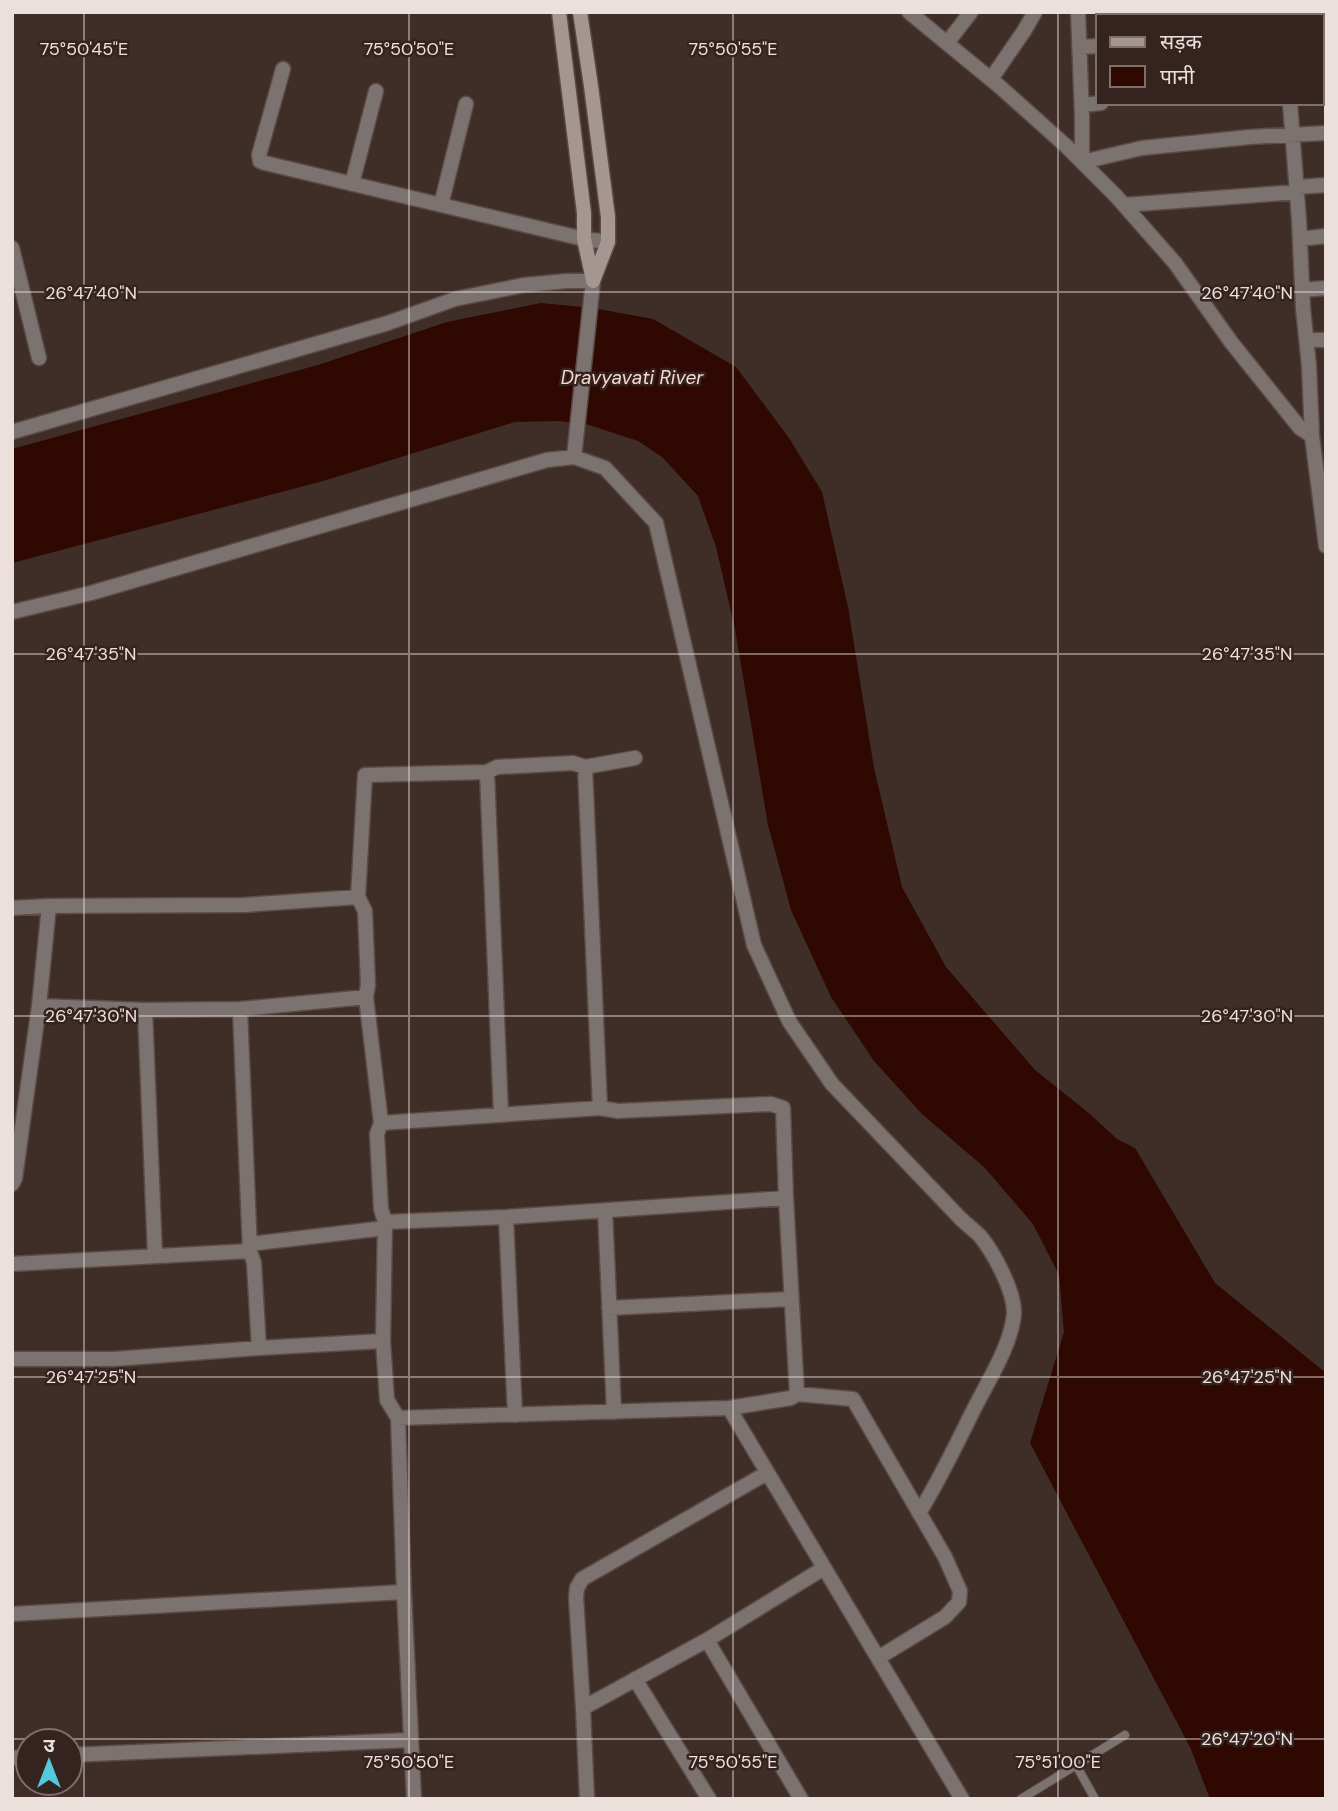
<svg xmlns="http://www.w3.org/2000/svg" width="1338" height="1811" font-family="'DM Sans','Noto Sans Devanagari',sans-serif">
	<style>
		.water { fill: #2f0801 }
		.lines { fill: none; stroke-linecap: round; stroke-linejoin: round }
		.lane-casing { stroke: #5b4a45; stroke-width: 10 }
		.street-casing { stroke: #5b4a45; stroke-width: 17 }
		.secondary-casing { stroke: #5b4a45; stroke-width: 17 }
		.lane { stroke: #7c7270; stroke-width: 8 }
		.street { stroke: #7c7270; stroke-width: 14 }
		.secondary { stroke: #a59692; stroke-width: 14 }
		.ticks { fill: none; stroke: #ece0dd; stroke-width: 2; stroke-opacity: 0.45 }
		.labels { text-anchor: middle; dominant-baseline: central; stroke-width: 5; stroke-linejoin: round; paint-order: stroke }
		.water-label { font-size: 19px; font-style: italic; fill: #fad9d0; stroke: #34231e }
		.ticks-label { font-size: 18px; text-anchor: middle; fill: #ece0dd; stroke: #34231e; stroke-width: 5; stroke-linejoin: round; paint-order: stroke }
	</style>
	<rect width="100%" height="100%" fill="#3f2d28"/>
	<path class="water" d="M 541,303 L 593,308 L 653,319 L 736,367 L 789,438 L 822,492 L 848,607 L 874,768 L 902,887 L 946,967 L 1035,1070 L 1090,1114 L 1117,1139 L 1135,1148 L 1215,1283 L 1326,1373 L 1326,1799 L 1210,1799 L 1190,1747 L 1030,1443 L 1064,1332 L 1059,1275 L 1033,1224 L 984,1167 L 922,1114 L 874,1061 L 831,997 L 791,910 L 768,825 L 735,629 L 716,547 L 698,496 L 662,457 L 638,441 L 586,424 L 557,421 L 515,422 L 323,481 L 12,563 L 12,449 L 318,365 L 447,322 Z"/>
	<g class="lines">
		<defs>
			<path id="lane" d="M 1076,1765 L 1095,1799
				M 1021,1799 L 1125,1735"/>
			<path id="street" d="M 909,12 L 999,86 L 1065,145 L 1116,196 L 1175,263 L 1231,342 L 1300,428 L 1312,436
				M 1078,12 L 1082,115 L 1082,162 L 1142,148 L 1250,137 L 1326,133
				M 1281,12 L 1282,16
				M 1322,33 L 1326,32
				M 947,43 L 971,12
				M 1079,47 L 1098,46
				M 283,69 L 259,155 L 260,161 L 265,163 L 584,239 L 608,242
				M 991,79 L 1024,31 L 1035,12
				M 1290,103 L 1299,220 L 1303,308 L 1309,366 L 1312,436 L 1326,546
				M 1082,105 L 1101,103
				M 352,184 L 376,91
				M 1297,187 L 1326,185
				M 441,205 L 466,104
				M 1124,205 L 1297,192
				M 1300,239 L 1326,236
				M 12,248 L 39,358
				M 1302,290 L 1326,288
				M 1307,340 L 1326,340
				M 12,432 L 388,323 L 455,299 L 524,285 L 567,281 L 593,281 L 574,457
				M 12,612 L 91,593 L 547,460 L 574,457 L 605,468 L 656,523 L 754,945 L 789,1021 L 832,1084 L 960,1218 C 966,1224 974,1230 980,1236 C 994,1253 1015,1292 1014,1314 C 1011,1347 986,1384 972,1413 C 955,1447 939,1481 919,1513
				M 585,767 L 600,1108
				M 487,772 L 501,1115
				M 12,908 L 49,906 L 244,905 L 358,897
				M 39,1006 L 145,1010 L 240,1009 L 366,997
				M 240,1009 L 250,1251 L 254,1263 L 259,1348
				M 145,1010 L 155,1255
				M 381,1123 L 600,1108 L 618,1111 L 771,1104 L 783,1108 L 786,1198 L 797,1394
				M 12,1184 L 15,1178 L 39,1006 L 49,906
				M 605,1210 L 614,1412
				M 506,1217 L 515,1415
				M 385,1222 L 381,1209 L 377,1134 L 381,1123 L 366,997 L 368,985 L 365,911 L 358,897 L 365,775 L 487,772 L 497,767 L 573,763 L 585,767 L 635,758
				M 250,1244 L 385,1228
				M 12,1264 L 250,1251
				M 609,1308 L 791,1299
				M 12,1359 L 114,1359 L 259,1348 L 383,1341
				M 729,1408 L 791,1398 L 797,1394 L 853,1399 L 945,1557 L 960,1591 L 959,1602 L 945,1617 L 878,1658
				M 398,1418 L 729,1408 L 962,1799
				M 12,1614 L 404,1592
				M 635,1679 L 709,1799
				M 583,1708 L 576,1597 L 577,1588 L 582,1579 L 767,1473
				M 70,1755 L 411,1740
				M 12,1758 L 28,1757
				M 414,1799 L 404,1592 L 398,1418 L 387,1400 L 383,1341 L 385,1222 L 506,1217 L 786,1198
				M 587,1799 L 583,1708 L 707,1640
				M 801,1799 L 707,1640 L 824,1568"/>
			<path id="secondary" d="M 559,12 L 584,213 L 584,239 L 593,280
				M 580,12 L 591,86 L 608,217 L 608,242 L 593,281"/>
		</defs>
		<use href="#lane" class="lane-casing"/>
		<use href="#street" class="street-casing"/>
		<use href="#secondary" class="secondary-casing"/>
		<use href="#lane" class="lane"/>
		<use href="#street" class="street"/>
		<use href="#secondary" class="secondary"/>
	</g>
	<path class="ticks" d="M 84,12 L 84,1799M 409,12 L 409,1799M 733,12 L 733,1799M 1058,12 L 1058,1799M 12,292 L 1326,292M 12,654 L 1326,654M 12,1016 L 1326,1016M 12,1377 L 1326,1377M 12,1739 L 1326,1739"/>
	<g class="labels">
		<g class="water-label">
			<text x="632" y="377">Dravyavati River</text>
		</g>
	</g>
	<g class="ticks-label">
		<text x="84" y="55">75°50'45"E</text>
		<text x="409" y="55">75°50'50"E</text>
		<text x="733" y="55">75°50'55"E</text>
		<text x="91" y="299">26°47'40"N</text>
		<text x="1247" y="299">26°47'40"N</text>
		<text x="91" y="660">26°47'35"N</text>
		<text x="1247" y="660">26°47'35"N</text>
		<text x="91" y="1022">26°47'30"N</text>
		<text x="1247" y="1022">26°47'30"N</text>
		<text x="91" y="1383">26°47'25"N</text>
		<text x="1247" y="1383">26°47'25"N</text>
		<text x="1247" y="1745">26°47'20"N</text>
		<text x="409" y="1768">75°50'50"E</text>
		<text x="733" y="1768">75°50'55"E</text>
		<text x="1058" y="1768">75°51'00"E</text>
	</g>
	<rect width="1338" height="1811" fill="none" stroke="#ece0dd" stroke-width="28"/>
	<rect x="1096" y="14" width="228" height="91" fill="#34231e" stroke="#7e6f6a" stroke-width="2"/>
	<rect x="1110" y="37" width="35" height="10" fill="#a59692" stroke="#7e6f6a" stroke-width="2"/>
	<text x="1160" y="49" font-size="21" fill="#ece0dd">सड़क</text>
	<rect x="1110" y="66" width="35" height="21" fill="#2f0801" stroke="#7e6f6a" stroke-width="2"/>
	<text x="1160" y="84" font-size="21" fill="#ece0dd">पानी</text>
	<g transform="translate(49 1762)"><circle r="33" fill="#34231e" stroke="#7e6f6a" stroke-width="2"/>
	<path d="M0-5L12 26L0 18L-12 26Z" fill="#53cadc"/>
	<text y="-10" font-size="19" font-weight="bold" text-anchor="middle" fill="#ece0dd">उ</text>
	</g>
</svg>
